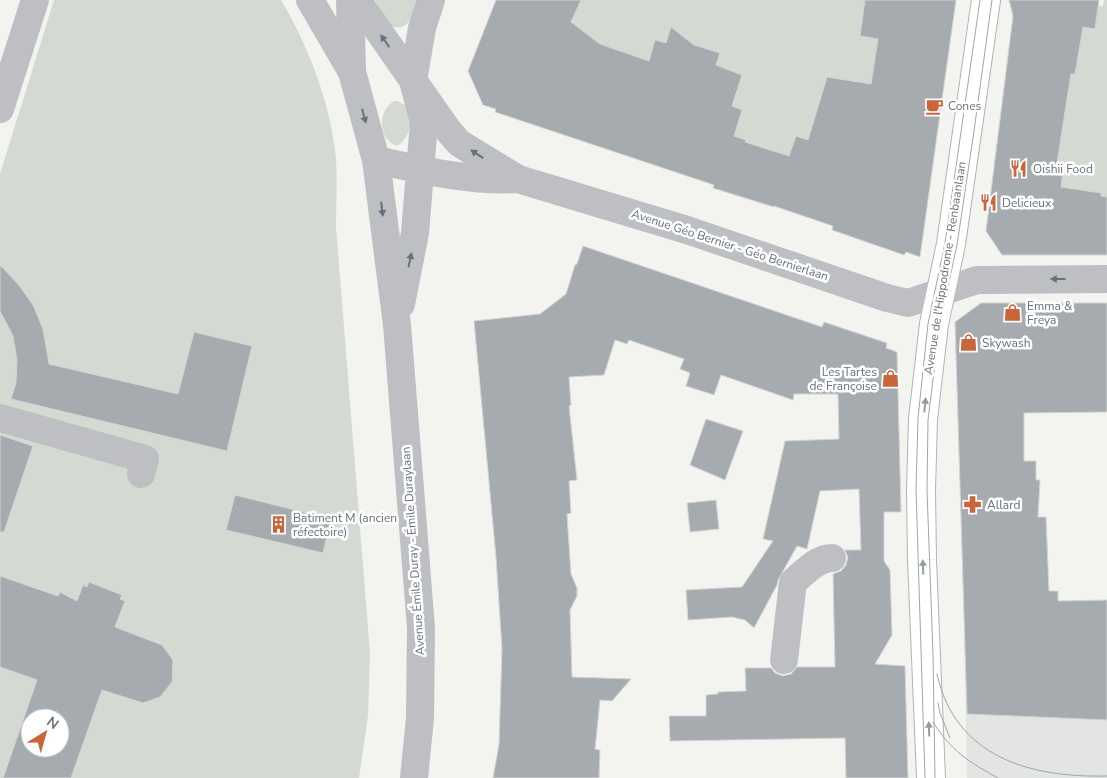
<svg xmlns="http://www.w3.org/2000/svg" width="1107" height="778" font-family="'Nunito Sans',sans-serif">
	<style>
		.built { fill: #e3e5e3 }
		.green { fill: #d4d9d2; fill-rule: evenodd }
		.building { fill: #a5abaf; stroke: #d4d4d3; fill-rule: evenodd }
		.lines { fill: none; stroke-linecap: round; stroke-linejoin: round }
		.major-casing { stroke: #b0b3b7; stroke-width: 30 }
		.minor { stroke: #bdbfc3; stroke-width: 28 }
		.major { stroke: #fff; stroke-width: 28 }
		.tram { stroke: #a0a4a9; stroke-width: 1 }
		.oneway { fill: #66717d }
		.oneway2 { fill: #949ca4 }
		.labels { text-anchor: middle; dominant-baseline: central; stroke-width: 5; stroke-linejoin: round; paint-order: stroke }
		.poi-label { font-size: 12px; fill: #66717d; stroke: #fff; text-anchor: start }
		.street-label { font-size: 12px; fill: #66717d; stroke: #fff }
	</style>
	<rect width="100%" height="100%" fill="#f3f3f0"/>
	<path class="built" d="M 964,632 L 1107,638 L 1107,778 L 967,778 Z"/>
	<path class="green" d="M 54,0 L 281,0 C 307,43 329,100 335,150 C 338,176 336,201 336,227 L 370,653 L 368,716 L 359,778 L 0,778 L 0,174 ZM 30,718 L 60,718 L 60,748 L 30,748 Z
		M 375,0 L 416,0 C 414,6 413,14 410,20 C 408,23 404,27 401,27 C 387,31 380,10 375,0 Z
		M 581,0 L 868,0 L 860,36 L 879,39 L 871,84 L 827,78 L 819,102 L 877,152 L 807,140 L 797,136 L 789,156 L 743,150 L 746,140 L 734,136 L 742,110 L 732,106 L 742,75 L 716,65 L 720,53 L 694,45 L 671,27 L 666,43 L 655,40 L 649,63 L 600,44 L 569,27 Z
		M 1104,0 L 1107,0 L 1107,197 L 1101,196 L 1101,193 L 1081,190 L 1061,255 L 1038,255 L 1039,248 L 1061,187 L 1064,165 L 1057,163 L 1062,126 L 1045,111 L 1065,115 L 1067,101 L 1047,98 L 1066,73 L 1075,74 L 1076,65 L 1076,26 L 1098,6 L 1103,6 Z
		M 394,101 C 416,102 415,136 397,146 C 378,140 377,111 394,101 Z"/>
	<path class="building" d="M 496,0 L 581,0 L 571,22 L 600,44 L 649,61 L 655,40 L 666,43 L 671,27 L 694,45 L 720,53 L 716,65 L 742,75 L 732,106 L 742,110 L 734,136 L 746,140 L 745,142 L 789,156 L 796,136 L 808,140 L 827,77 L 871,84 L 878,39 L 860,36 L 865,0 L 956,0 L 920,257 L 906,252 L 904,255 L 832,230 L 833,226 L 774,206 L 774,207 L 713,188 L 714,185 L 495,112 L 496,109 L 483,105 L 468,71 Z
		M 1009,0 L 1099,0 L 1095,29 L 1083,27 L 1075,74 L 1071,74 L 1057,163 L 1064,164 L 1061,187 L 1101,193 L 1101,196 L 1107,197 L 1107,255 L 1002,255 L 986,231 L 1013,16 Z
		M 583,246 L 822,327 L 824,322 L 887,343 L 886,348 L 897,352 L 901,512 L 884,512 L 884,561 L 890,570 L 892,635 L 875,664 L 905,666 L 908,778 L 846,778 L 845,738 L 670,741 L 669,716 L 706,716 L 706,695 L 718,694 L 718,692 L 746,691 L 745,668 L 771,668 L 775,673 L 783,676 L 791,674 L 797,667 L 835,667 L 833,574 L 841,571 L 846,565 L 848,557 L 845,550 L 861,550 L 859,489 L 820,491 L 807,549 L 797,546 L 778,580 L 777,585 L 754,628 L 745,620 L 732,617 L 688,620 L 686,590 L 742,587 L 773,541 L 763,539 L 785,441 L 839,439 L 838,394 L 794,394 L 793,400 L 721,375 L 714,395 L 686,386 L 690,373 L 680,369 L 684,359 L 629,340 L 627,344 L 615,340 L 604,375 L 569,377 L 571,405 L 569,406 L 577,480 L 569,481 L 571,513 L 567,514 L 571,574 L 577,588 L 577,596 L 570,610 L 572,677 L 631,679 L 612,701 L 600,700 L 595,749 L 600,750 L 599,778 L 493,778 L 499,744 L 502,649 L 496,557 L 474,321 L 540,314 L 566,294 L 575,265 L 577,264 Z
		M 0,265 L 18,284 L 33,305 L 43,329 L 49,364 L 178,394 L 194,332 L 252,346 L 227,451 L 11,399 L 16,383 L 17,360 L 13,336 L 0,311 Z
		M 981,303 L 1107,303 L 1107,412 L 1024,413 L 1024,461 L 1036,461 L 1036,480 L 1040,480 L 1038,517 L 1046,517 L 1049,591 L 1058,591 L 1058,601 L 1107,600 L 1107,720 L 967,714 L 955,322 Z
		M 706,419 L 743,431 L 725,480 L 690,465 Z
		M 0,435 L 33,446 L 4,532 L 0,532 Z
		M 235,495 L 331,519 L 323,553 L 226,530 Z
		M 716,500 L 719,529 L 690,532 L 687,503 Z
		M 0,576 L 58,596 L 60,592 L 77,601 L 83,585 L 87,587 L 89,582 L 122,595 L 120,599 L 125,601 L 115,627 L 162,645 L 173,660 L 172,682 L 160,697 L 143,703 L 102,690 L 71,778 L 3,778 L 37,680 L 0,667 ZM 30,718 L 60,718 L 60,748 L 30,748 Z"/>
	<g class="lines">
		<defs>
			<path id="major" d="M 931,778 L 922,560 L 921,490 L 923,419 L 934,324 L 951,244 L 986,0"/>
		</defs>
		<use href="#major" class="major-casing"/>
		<path class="minor" d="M 310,0 L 352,72 L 376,160 L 397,325 L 421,628 L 420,718 L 414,778
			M 350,0 L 352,70
			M 357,0 L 447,129 L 459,143 L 518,179 L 687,230 L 887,298 L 908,303 L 977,280 L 1107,279
			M 0,109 L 35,0
			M 376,160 C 422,170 470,182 517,179
			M 401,304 L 415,233 L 424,122 L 413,81 L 422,28 L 431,0
			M 0,418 L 145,459 L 141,474
			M 784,660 L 793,582 C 804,573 817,558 832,558"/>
		<use href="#major" class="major"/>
		<path class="tram" d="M 937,674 C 955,757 1030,778 1107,776
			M 938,703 L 940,713 L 950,738
			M 933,722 C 951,751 969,762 998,778
			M 925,778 L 916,489 L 918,418 L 928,324 L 945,243 L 980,0
			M 935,778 L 933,654 L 927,490 L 928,420 L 940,323 L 957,245 L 974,131 L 992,0"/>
	</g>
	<defs><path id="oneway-solid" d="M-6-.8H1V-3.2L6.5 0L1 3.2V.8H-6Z" transform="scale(1.25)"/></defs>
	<g class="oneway">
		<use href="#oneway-solid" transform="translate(385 41) rotate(-125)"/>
		<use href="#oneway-solid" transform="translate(364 116) rotate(75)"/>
		<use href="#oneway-solid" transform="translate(477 154) rotate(-147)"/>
		<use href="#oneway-solid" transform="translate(382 209) rotate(83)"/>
		<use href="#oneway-solid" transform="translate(410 260) rotate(-78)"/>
		<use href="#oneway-solid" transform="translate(1058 279) rotate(180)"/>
	</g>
	<g class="oneway2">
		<use href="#oneway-solid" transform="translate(925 405) rotate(-84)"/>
		<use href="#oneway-solid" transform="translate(923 567) rotate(-92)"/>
		<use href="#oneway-solid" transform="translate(929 729) rotate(-92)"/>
	</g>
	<defs>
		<symbol id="cafe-bare" viewBox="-9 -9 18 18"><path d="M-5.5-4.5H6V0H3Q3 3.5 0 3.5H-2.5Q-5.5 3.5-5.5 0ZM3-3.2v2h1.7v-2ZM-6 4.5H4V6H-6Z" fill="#ca6439" stroke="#fff" stroke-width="2.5" paint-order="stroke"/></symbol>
		<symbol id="restaurant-bare" viewBox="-9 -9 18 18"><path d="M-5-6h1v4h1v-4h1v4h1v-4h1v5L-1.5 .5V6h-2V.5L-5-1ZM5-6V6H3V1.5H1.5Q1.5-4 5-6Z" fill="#ca6439" stroke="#fff" stroke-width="2.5" paint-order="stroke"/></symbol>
		<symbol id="shop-bare" viewBox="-9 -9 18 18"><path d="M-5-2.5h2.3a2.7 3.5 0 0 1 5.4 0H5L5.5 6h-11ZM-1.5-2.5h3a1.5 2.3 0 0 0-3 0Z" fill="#ca6439" stroke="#fff" stroke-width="2.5" paint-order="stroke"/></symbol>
		<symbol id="pharmacy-bare" viewBox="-9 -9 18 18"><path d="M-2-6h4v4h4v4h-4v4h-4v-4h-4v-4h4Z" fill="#ca6439" stroke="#fff" stroke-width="2.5" paint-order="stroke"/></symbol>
		<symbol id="building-bare" viewBox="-9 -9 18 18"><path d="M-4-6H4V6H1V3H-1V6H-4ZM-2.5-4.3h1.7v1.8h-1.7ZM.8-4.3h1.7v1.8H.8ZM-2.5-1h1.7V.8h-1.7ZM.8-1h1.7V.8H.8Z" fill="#ca6439" stroke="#fff" stroke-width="2.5" paint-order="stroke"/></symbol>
	</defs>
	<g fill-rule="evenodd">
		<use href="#cafe-bare" x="922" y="94" width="25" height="25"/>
		<use href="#restaurant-bare" x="1006" y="156" width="25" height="25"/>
		<use href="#restaurant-bare" x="976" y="190" width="25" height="25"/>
		<use href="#shop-bare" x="1000" y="300" width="25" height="25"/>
		<use href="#shop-bare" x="956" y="330" width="25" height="25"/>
		<use href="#shop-bare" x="878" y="366" width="25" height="25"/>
		<use href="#pharmacy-bare" x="960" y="492" width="25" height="25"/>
		<use href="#building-bare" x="266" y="512" width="25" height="25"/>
	</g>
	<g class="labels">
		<g class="poi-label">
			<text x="948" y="106">Cones</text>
			<text x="1033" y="169">Oishii Food</text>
			<text x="1002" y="203">Delicieux</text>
			<text x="1027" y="306">Emma &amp;<tspan x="1027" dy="14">Freya</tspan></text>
			<text x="982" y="343">Skywash</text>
			<text x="877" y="372" text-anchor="end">Les Tartes<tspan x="877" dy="14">de Françoise</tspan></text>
			<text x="987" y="505">Allard</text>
			<text x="293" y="518">Batiment M (ancien<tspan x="293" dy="14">réfectoire)</tspan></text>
		</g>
		<g class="street-label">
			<text transform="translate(730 245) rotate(18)">Avenue Géo Bernier - Géo Bernierlaan</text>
			<text transform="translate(945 268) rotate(-81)">Avenue de l'Hippodrome - Renbaanlaan</text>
			<text transform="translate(413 551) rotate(-94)">Avenue Émile Duray - Émile Duraylaan</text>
		</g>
	</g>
	<g transform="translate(45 733) rotate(37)"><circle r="24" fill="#ffffff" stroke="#c2c6cb"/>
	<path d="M0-4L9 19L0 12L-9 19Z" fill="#ca6439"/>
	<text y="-8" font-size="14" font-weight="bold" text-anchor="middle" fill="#66717d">N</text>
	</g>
</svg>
